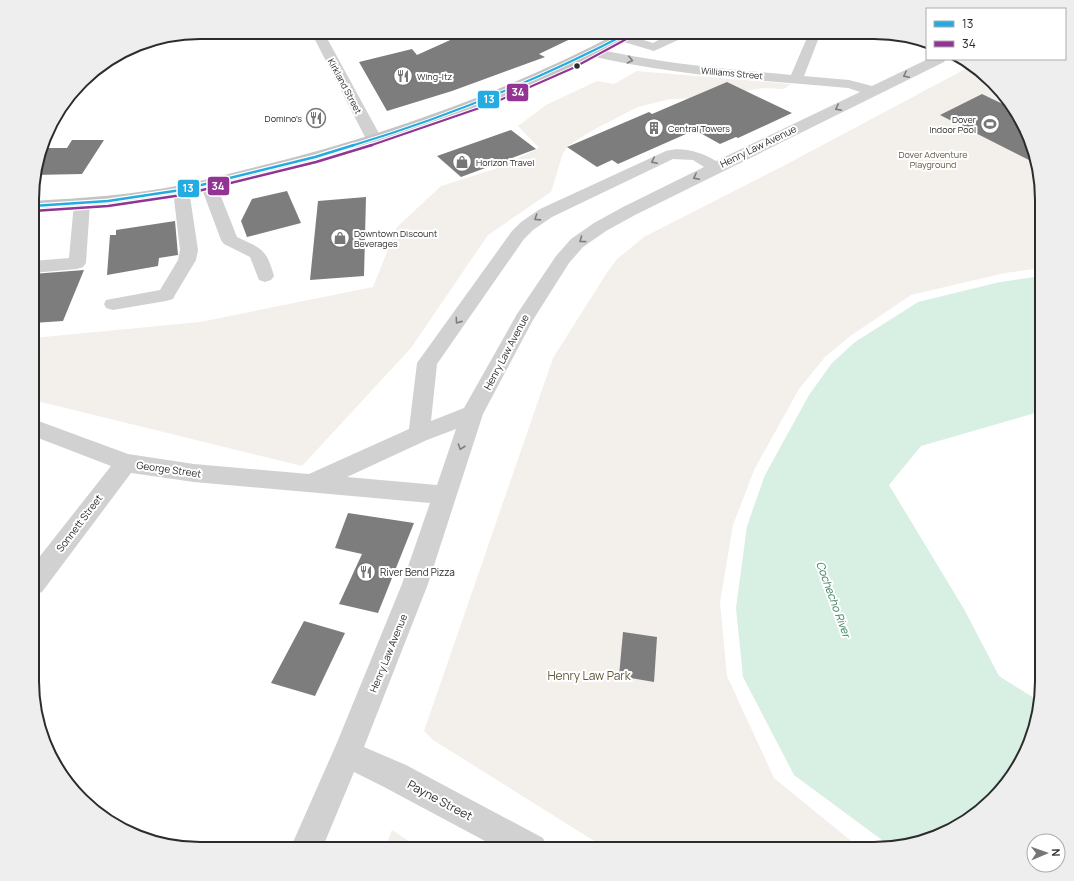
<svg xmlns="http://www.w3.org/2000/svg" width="1074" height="881" font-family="Manrope,sans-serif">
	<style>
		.green { fill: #f3f0eb }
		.water { fill: #d8efe4 }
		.building { fill: #7d7d7d }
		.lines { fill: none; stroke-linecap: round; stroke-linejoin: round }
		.minor { fill: #d1d1d1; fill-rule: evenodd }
		.major { fill: #c4c4c4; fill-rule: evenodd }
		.bus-1-far1-casing { stroke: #fff; stroke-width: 4 }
		.bus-1-casing { stroke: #fff; stroke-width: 5 }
		.bus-2-far1-casing { stroke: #fff; stroke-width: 4 }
		.bus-2-casing { stroke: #fff; stroke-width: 5 }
		.bus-1-far1 { stroke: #24abe2; stroke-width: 2 }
		.bus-1 { stroke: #24abe2; stroke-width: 2.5 }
		.bus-2-far1 { stroke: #913493; stroke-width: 2 }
		.bus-2 { stroke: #913493; stroke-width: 2.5 }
		.oneway { stroke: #7e7e7e }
		.bus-dot { fill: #2c2c2c; stroke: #fff; stroke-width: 1.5 }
		.labels { text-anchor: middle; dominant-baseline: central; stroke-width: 4; stroke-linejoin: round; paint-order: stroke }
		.far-street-label { font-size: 9px; fill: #2c2c2c; stroke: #fff }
		.far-poi-label { font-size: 9px; fill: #2c2c2c; stroke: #fff; text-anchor: start }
		.far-park-label { font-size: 9px; fill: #64573d; stroke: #fff }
		.street-label { font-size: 10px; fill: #2c2c2c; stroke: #fff }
		.poi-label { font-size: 10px; fill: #2c2c2c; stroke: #fff; text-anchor: start }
		.water-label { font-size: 11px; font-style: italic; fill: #3e8261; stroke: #fff }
		.near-park-label { font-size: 12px; fill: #64573d; stroke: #fff }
		.near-street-label { font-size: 12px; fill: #2c2c2c; stroke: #fff }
		.rim { fill: none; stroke: #2c2c2c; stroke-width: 2 }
		.line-badge { stroke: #fff; stroke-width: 1.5 }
		.badge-label { font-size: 11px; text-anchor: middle; font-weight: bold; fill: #fff }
	</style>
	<rect width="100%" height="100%" fill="#fff"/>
	<path class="green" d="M 971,66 L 993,81 L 1029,135 L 1042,200 L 1042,268 L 1005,273 L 911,295 L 849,337 L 825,357 L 799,389 L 755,468 L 733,525 L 720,602 L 727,676 L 774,778 L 861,849 L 607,849 L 433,740 L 424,731 L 553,358 L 608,271 L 617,259 L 644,237 L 787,164 Z
		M 637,71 L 791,84 L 784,89 L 764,88 L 703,98 L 670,99 L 638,107 L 595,129 L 569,145 L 563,153 L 551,192 L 488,235 L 411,348 L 302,466 L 33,400 L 33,338 L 200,322 L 373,287 L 397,227 L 441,186 L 498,168 L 539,148 L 518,126 L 546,105 L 597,81 L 614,84 Z
		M 392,830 L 421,849 L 384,849 Z"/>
	<path class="water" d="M 1042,276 L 1042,411 L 921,446 L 889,485 L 964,609 L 999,676 L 1039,701 L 1025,755 L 993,800 L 939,836 L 890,846 L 794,775 L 743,677 L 736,608 L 747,526 L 765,475 L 809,395 L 832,363 L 855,342 L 918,302 L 1000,282 Z"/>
	<path class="building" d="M 468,32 L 585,32 L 539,54 L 545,57 L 452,91 L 387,111 L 359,62 L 412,49 L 417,55 Z
		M 727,82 L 792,113 L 738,138 L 736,137 L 720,144 L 695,130 L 618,164 L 612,160 L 597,167 L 567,147 L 649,112 L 652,114 Z
		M 982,94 L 1011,108 L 1029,135 L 1035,163 L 940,115 Z
		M 511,130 L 536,149 L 461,177 L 437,156 Z
		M 72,140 L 104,140 L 82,174 L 34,175 L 43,148 L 67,148 Z
		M 287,191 L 301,223 L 247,237 L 241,221 L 252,199 Z
		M 366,197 L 364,276 L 310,280 L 318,201 Z
		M 175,221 L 178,255 L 159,258 L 158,266 L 107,275 L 110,235 L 116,235 L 116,230 Z
		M 84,270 L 63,321 L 33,323 L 33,274 Z
		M 348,513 L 414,523 L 378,613 L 339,604 L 362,554 L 335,548 Z
		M 304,621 L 345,633 L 315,696 L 271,683 Z
		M 623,632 L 657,637 L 654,682 L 619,676 Z"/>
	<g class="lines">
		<path class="minor" d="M 311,32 L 367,32 L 361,36 L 328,40 L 382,139 L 379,142 L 369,142 L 366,139 Z
			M 674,32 L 691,32 L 689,35 L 654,51 L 617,40 L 615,37 L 621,33 L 653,43 Z
			M 811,32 L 824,32 L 818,40 L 804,76 L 849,80 L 872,86 L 928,59 L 946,59 L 944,62 L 635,215 L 606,231 L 583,247 L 569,263 L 533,320 L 483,414 L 428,584 L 364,747 L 406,765 L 543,838 L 548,849 L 500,849 L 384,787 L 354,772 L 322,849 L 290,849 L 336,745 L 402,584 L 430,503 L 194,482 L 131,473 L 42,592 L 33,595 L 33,565 L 111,466 L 33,436 L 33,419 L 128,454 L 194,464 L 309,474 L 409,429 L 417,363 L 512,231 L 521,222 L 540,209 L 666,151 C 683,146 701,152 716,161 L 860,92 L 848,88 C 761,80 673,76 587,55 L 585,52 L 587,49 L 592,48 C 658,63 724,69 791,75 L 806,40 ZM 673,159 L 693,160 L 704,167 L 623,207 L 594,223 L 571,239 L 556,256 L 517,314 L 464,408 L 431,421 L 437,364 L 524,239 L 533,230 L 552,217 ZM 456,429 L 437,485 L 347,477 L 427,440 Z
			M 208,179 L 214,181 L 216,184 L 237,237 C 262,249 266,248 274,276 L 271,280 L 265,282 L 259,280 L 250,257 L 224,244 L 221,240 L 200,184 L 202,181 Z
			M 181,185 L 187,187 L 189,190 L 198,250 L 196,260 L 175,295 L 173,299 L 166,301 L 113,310 L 106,308 L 104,304 L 106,300 L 160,290 L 178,260 L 180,250 L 173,190 L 175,187 Z
			M 82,198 L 88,199 L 90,203 L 86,263 L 83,267 L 77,269 L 33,273 L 33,261 L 69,258 L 74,203 L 76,199 Z"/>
		<path class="major" d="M 620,32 L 636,32 L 576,66 L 494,102 L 400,136 L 320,160 L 181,195 L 108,206 L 33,211 L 33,201 C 83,198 132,195 181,185 C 206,180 231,173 256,167 C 383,136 504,93 620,32 Z"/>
		<defs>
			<path id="bus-1-far1" d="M 351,146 C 448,117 540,79 630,32"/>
			<path id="bus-1" d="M 33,206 L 108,201 L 181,190 L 315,157 L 354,145"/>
			<path id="bus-2-far1" d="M 369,146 L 491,104 L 573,68 L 632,36"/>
			<path id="bus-2" d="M 33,211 L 108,206 L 182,195 L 316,162 L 372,145"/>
		</defs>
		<use href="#bus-1-far1" class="bus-1-far1-casing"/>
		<use href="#bus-1" class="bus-1-casing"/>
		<use href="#bus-2-far1" class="bus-2-far1-casing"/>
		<use href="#bus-2" class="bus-2-casing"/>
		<use href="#bus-1-far1" class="bus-1-far1"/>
		<use href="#bus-1" class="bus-1"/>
		<use href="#bus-2-far1" class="bus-2-far1"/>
		<use href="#bus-2" class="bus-2"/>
	</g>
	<defs><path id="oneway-chevron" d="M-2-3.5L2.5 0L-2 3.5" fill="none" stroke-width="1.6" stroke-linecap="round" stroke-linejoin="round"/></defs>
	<g class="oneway">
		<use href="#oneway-chevron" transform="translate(630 60) rotate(13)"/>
		<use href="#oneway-chevron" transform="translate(906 75) rotate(154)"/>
		<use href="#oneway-chevron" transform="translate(838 108) rotate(154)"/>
		<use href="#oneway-chevron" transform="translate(654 161) rotate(154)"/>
		<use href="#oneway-chevron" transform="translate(696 177) rotate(153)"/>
		<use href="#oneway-chevron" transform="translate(537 218) rotate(147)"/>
		<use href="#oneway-chevron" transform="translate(582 240) rotate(144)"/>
		<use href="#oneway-chevron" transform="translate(458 321) rotate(125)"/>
		<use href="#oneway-chevron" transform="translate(461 447) rotate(109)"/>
	</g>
	<defs>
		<symbol id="restaurant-ring" viewBox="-11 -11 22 22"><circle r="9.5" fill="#fff" stroke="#767676" stroke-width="1.5"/><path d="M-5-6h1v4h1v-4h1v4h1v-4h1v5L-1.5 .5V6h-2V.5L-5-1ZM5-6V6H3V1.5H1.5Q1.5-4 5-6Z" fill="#767676"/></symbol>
		<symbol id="stadium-ring" viewBox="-11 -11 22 22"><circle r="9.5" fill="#fff" stroke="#767676" stroke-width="1.5"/><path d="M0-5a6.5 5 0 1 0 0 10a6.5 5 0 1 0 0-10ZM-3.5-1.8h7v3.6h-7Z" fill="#767676"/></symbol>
		<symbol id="building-ring" viewBox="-11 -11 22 22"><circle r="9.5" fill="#fff" stroke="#767676" stroke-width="1.5"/><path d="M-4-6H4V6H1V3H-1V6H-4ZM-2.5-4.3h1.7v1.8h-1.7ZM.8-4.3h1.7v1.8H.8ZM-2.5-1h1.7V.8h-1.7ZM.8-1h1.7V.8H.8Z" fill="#767676"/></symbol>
		<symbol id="shop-ring" viewBox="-11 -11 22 22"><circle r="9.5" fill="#fff" stroke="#767676" stroke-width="1.5"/><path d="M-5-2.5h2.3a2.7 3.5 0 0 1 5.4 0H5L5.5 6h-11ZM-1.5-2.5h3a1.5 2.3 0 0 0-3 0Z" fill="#767676"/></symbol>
	</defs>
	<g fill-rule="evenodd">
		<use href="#restaurant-ring" x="392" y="65" width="22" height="22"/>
		<use href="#restaurant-ring" x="305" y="107" width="22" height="22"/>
		<use href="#stadium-ring" x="979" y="113" width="22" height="22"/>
		<use href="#building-ring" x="643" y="117" width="22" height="22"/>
		<use href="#shop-ring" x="451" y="151" width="22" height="22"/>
		<use href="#shop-ring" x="329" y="227" width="22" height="22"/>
		<use href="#restaurant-ring" x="355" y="561" width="22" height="22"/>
	</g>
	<circle class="bus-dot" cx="577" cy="66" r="3.5"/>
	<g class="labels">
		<g class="far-street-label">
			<text transform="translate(732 73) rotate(5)">Williams Street</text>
			<text transform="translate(345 86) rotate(62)">Kirkland Street</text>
		</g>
		<g class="far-poi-label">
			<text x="417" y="76">Wing-Itz</text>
			<text x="302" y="118" text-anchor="end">Domino's</text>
			<text x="976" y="119" text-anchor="end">Dover<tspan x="976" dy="10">Indoor Pool</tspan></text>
			<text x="668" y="128">Central Towers</text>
			<text x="476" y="162">Horizon Travel</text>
			<text x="354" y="233">Downtown Discount<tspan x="354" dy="10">Beverages</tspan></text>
		</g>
		<g class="far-park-label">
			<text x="933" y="154">Dover Adventure<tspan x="933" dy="10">Playground</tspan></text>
		</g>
		<g class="street-label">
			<text transform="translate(758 146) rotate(-26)">Henry Law Avenue</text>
			<text transform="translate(506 352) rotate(-62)">Henry Law Avenue</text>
			<text transform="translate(169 469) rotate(8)">George Street</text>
			<text transform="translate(79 523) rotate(-53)">Sonnett Street</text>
			<text transform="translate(388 653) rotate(-68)">Henry Law Avenue</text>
		</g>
		<g class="poi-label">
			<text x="380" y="572">River Bend Pizza</text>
		</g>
		<g class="water-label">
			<text transform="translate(834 599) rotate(70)">Cochecho River</text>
		</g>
		<g class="near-park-label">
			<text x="589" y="675">Henry Law Park</text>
		</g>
		<g class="near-street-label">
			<text transform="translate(440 800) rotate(28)">Payne Street</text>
		</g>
	</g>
	<path d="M0 0H1074V881H0ZM200 39H874A161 161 0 0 1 1035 200V681A161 161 0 0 1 874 842H200A161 161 0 0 1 39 681V200A161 161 0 0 1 200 39Z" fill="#eee" fill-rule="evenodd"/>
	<path class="rim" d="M200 39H874A161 161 0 0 1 1035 200V681A161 161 0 0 1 874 842H200A161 161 0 0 1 39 681V200A161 161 0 0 1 200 39Z"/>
	<g class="line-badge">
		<rect x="506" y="83" width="23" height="19" rx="4" fill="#913493"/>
		<rect x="477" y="90" width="23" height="19" rx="4" fill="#24abe2"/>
		<rect x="207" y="176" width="23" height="20" rx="4" fill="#913493"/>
		<rect x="177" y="179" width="23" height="19" rx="4" fill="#24abe2"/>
	</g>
	<g class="badge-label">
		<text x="518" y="96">34</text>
		<text x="489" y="103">13</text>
		<text x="218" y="190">34</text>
		<text x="188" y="192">13</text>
	</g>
	<rect x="926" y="8" width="140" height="52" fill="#ffffff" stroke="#ababab"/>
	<rect x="934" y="21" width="20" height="6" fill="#24abe2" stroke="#ababab"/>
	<text x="962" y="28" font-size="12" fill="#2c2c2c">13</text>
	<rect x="934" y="41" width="20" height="6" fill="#913493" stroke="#ababab"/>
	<text x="962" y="48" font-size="12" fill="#2c2c2c">34</text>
	<g transform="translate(1046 853) rotate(88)"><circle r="19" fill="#ffffff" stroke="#ababab"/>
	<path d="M0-3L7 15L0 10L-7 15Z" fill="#767676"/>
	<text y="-6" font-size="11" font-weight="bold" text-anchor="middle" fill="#2c2c2c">N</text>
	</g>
</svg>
